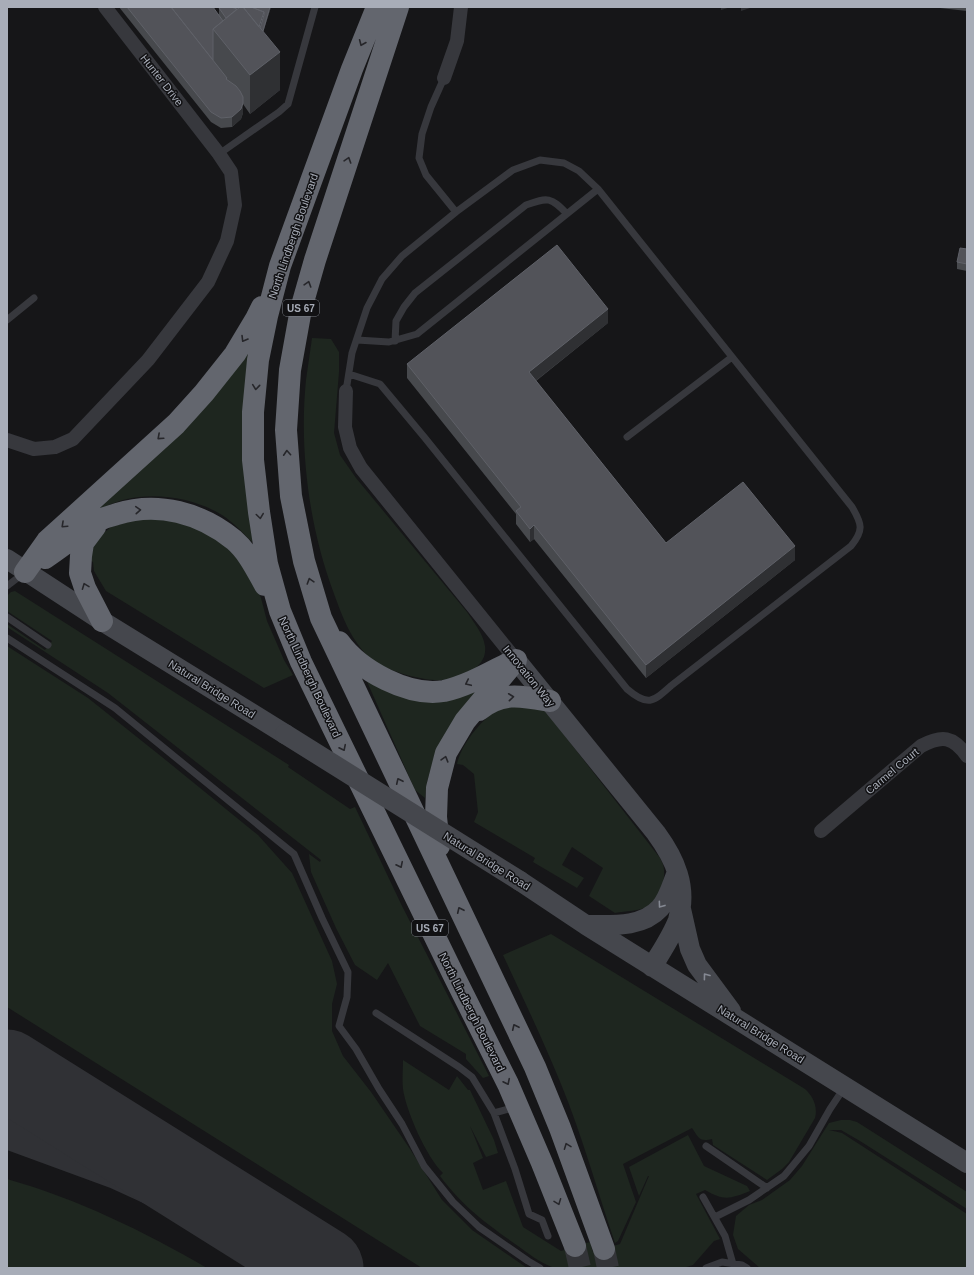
<svg xmlns="http://www.w3.org/2000/svg" width="974" height="1275" font-family="Arial,sans-serif">
	<style>
		.green { fill: #1e261f }
		.lines { fill: none; stroke-linecap: round; stroke-linejoin: round }
		.taxiway { stroke: #303135; stroke-width: 32 }
		.runway { stroke: #303135; stroke-width: 81 }
		.highway-tunnel { stroke: #333438; stroke-width: 22; stroke-dasharray: 22 11; stroke-linecap: butt }
		.lane { stroke: #37383d; stroke-width: 7 }
		.street { stroke: #37383d; stroke-width: 14 }
		.secondary { stroke: #45474d; stroke-width: 20 }
		.highway { stroke: #63666e; stroke-width: 22 }
		.secondary-bridge { stroke: #45474d; stroke-width: 20 }
		.wall { fill: #47494d }
		.shaded-wall { fill: #2f3033 }
		.building { fill: #525359; stroke: #5f6168 }
		.oneway { stroke: #26262a }
		.oneway2 { stroke: #858993 }
		.labels { text-anchor: middle; dominant-baseline: central; stroke-width: 3; stroke-linejoin: round; paint-order: stroke }
		.shield { fill: #111113; stroke: #7b7e86; stroke-width: 1 }
		.shield-label { font-size: 10px; font-weight: bold; fill: #a8adb8 }
		.street-label { font-size: 11px; fill: #a8adb8; stroke: #111113 }
	</style>
	<rect width="100%" height="100%" fill="#161618"/>
	<path class="green" d="M 250,338 L 242,431 L 253,532 L 252,542 C 243,533 233,522 222,515 C 186,493 130,488 95,513 Z
		M 312,338 L 331,339 L 339,352 L 339,372 L 334,433 L 340,455 L 356,478 L 467,612 C 474,623 483,633 485,646 C 488,669 460,678 442,680 C 426,682 383,670 371,659 C 351,641 342,616 333,591 C 309,526 299,449 306,380 C 308,366 310,352 312,338 Z
		M 144,517 L 185,521 L 230,547 L 253,579 L 261,598 L 267,621 L 284,660 L 293,675 L 264,688 L 106,591 L 94,571 L 93,562 L 88,559 L 95,540 L 111,527 Z
		M 15,591 L 289,765 L 288,767 L 350,809 L 355,807 L 402,906 L 489,1076 L 483,1078 L 466,1059 L 466,1054 L 420,1026 L 388,963 L 377,980 L 355,965 L 336,928 L 311,872 L 309,854 L 320,862 L 321,860 L 108,693 L 7,627 L 7,624 L 45,650 L 52,641 L 7,611 L 7,596 L 11,592 Z
		M 7,646 L 88,698 L 162,757 L 258,835 L 292,873 L 332,961 L 337,984 L 332,1004 L 332,1031 L 343,1056 L 371,1092 L 410,1149 L 442,1200 L 472,1230 L 527,1268 L 422,1268 L 7,1007 Z
		M 365,677 L 477,690 L 432,765 L 427,782 L 425,798 L 415,790 Z
		M 517,703 L 544,709 L 660,858 C 662,862 664,866 664,870 C 665,881 660,901 649,906 C 639,911 626,911 615,913 L 589,896 L 603,868 L 572,847 L 562,865 L 584,878 L 577,888 L 533,862 L 535,858 L 474,822 L 478,812 L 474,774 L 463,765 L 457,764 C 461,745 480,721 497,710 C 503,707 511,705 517,703 Z
		M 551,934 L 805,1089 C 813,1096 818,1107 815,1118 L 789,1162 L 782,1169 L 767,1180 L 713,1145 L 712,1139 C 699,1142 699,1138 692,1128 L 623,1164 L 636,1202 L 618,1241 L 615,1243 C 597,1190 582,1135 561,1084 C 543,1040 523,998 503,955 Z
		M 403,1060 L 449,1090 L 457,1076 L 468,1090 L 470,1090 L 494,1140 L 498,1153 L 486,1157 L 470,1126 L 483,1158 L 473,1163 L 483,1190 L 506,1181 L 523,1227 L 561,1251 L 590,1242 L 593,1252 L 620,1244 L 649,1176 L 648,1176 L 639,1196 L 629,1167 L 688,1135 L 704,1166 L 747,1186 L 750,1191 C 730,1199 724,1201 705,1190 L 696,1194 L 720,1239 L 714,1241 L 693,1265 L 683,1268 L 552,1267 C 539,1262 529,1254 518,1246 C 487,1224 463,1207 440,1176 L 443,1173 C 427,1158 406,1111 403,1089 C 402,1079 403,1070 403,1060 Z
		M 841,1120 L 850,1120 L 857,1122 L 967,1192 L 967,1209 L 860,1141 L 841,1130 L 829,1130 L 842,1133 L 967,1214 L 967,1268 L 760,1268 L 738,1249 L 733,1235 L 736,1216 L 749,1205 L 762,1200 L 790,1180 L 802,1166 L 829,1123 Z
		M 7,1179 C 78,1199 143,1231 207,1268 L 7,1268 Z"/>
	<g class="lines">
		<path class="taxiway" d="M 7,1133 L 116,1173 L 210,1216 L 319,1268"/>
		<path class="runway" d="M 7,1070 L 323,1268"/>
		<path class="highway-tunnel" d="M 575,1246 L 580,1268
			M 604,1249 L 608,1268"/>
		<path class="lane" d="M 219,154 L 279,112 L 288,104 L 315,7
			M 7,320 L 34,298
			M 357,340 L 389,342 L 417,334 L 598,189
			M 395,341 L 396,321 L 404,307 L 415,293 L 526,205 C 548,197 551,197 567,214
			M 349,374 L 380,384 L 425,438 L 627,689 C 648,707 653,702 672,685 L 851,546 C 864,530 862,524 852,507 L 598,189 L 579,171 L 564,163 L 540,160 L 513,170 L 456,212
			M 346,391 L 352,353 L 367,308 L 382,279 L 402,256 L 456,212 L 426,175 L 419,158 L 422,134 L 431,107 L 444,78
			M 627,437 L 732,357
			M 7,586 L 24,573
			M 7,617 L 48,645
			M 7,638 L 115,708 L 294,854 L 322,918 L 348,972 L 347,997 L 339,1026 L 356,1049 L 379,1089 L 402,1124 L 424,1166 L 453,1202 L 479,1227 L 528,1261 L 540,1268
			M 376,1013 L 459,1067 L 472,1077 L 494,1113 L 516,1107
			M 494,1113 L 515,1169 L 529,1214 L 542,1220 L 548,1236
			M 706,1146 L 767,1188
			M 703,1197 L 725,1236 L 733,1264
			M 715,1217 L 749,1200 L 784,1176 L 809,1146 L 830,1109 L 844,1088
			M 706,1268 L 722,1262 L 742,1265 L 747,1268"/>
		<path class="street" d="M 444,78 L 457,41 L 461,7
			M 346,391 L 345,427 L 350,448 L 361,468 L 516,660
			M 7,440 L 34,449 L 55,447 L 73,439 L 148,360 L 208,282 L 227,241 L 235,205 L 231,172 L 219,154 L 105,7
			M 821,831 L 921,746 C 942,735 953,736 967,756"/>
		<path class="secondary" d="M 7,559 L 102,621 L 285,734
			M 516,660 L 656,833 C 675,859 688,887 678,920 C 672,936 661,952 652,967
			M 520,881 L 586,925 L 967,1163
			M 681,909 L 690,949 L 697,965 L 731,1011
			M 586,925 C 611,925 642,928 660,908 C 669,898 672,884 677,872"/>
		<path class="highway" d="M 377,7 L 352,69 L 280,266 L 267,316 L 258,360 L 253,412 L 253,460 L 259,512 L 267,564 L 280,611 L 301,662 L 455,978 L 508,1084 L 542,1163 L 575,1246
			M 398,7 L 315,260 L 301,309 L 290,370 L 286,430 L 291,496 L 304,561 L 321,618 L 535,1067 L 560,1128 L 604,1249
			M 95,527 L 83,543 L 81,556 L 80,573 L 85,588 L 102,621
			M 45,558 C 63,546 81,531 100,520 C 105,517 112,516 117,514 C 158,501 201,513 234,540 C 248,552 256,569 265,585
			M 25,572 L 47,541 L 176,424 L 204,393 L 235,354 L 256,319 L 262,307
			M 339,642 C 360,671 409,697 444,691 C 467,686 489,673 509,663
			M 479,710 C 502,691 522,696 550,701
			M 439,846 L 436,817 L 437,788 L 446,753 L 465,721 L 516,660"/>
		<path class="secondary-bridge" d="M 285,734 L 520,881"/>
	</g>
	<path class="wall" d="M 119,7 L 212,7 L 219,15 L 219,8 L 220,7 L 271,7 L 263,32 L 280,90 L 250,114 L 243,104 L 243,113 L 241,119 L 232,127 L 221,128 L 211,122 Z
		M 940,7 L 967,7 L 967,11 L 940,8 Z
		M 967,249 L 967,271 L 957,269 L 957,262 Z
		M 608,323 L 536,381 L 666,543 L 795,560 L 646,678 L 534,539 L 530,542 L 516,524 L 516,514 L 407,378 L 407,364 Z"/>
	<path class="shaded-wall" d="M 270,7 L 271,7 L 260,43 L 260,40 Z
		M 721,7 L 731,7 L 721,10 Z
		M 741,7 L 753,7 L 741,11 Z
		M 264,12 L 264,19 L 259,34 L 259,27 Z
		M 280,52 L 280,90 L 250,114 L 250,75 Z
		M 243,103 L 243,113 L 241,119 L 232,127 L 232,117 Z
		M 608,309 L 608,323 L 529,386 L 529,372 Z
		M 534,525 L 534,539 L 530,542 L 530,529 Z
		M 795,546 L 795,560 L 646,678 L 646,665 Z"/>
	<path class="building" d="M 127,7 L 171,7 L 227,78 L 226,79 L 236,86 L 240,91 L 243,97 L 243,103 L 241,109 L 232,117 L 221,118 L 211,112 Z
		M 171,7 L 213,7 L 223,21 L 213,29 L 213,60 Z
		M 220,7 L 231,7 L 237,9 L 226,18 L 219,8 Z
		M 240,7 L 243,7 L 280,52 L 250,75 L 213,29 Z
		M 243,7 L 251,7 L 264,12 L 259,27 Z
		M 251,7 L 270,7 L 263,31 L 260,28 L 264,15 L 264,12 Z
		M 557,245 L 608,309 L 529,372 L 666,543 L 743,482 L 795,546 L 646,665 L 534,525 L 530,529 L 516,511 L 521,507 L 407,364 Z
		M 960,248 L 967,249 L 967,264 L 957,262 Z"/>
	<defs><path id="oneway-chevron" d="M-2-3.5L2.5 0L-2 3.5" fill="none" stroke-width="1.6" stroke-linecap="round" stroke-linejoin="round"/></defs>
	<g class="oneway">
		<use href="#oneway-chevron" transform="translate(362 43) rotate(113)"/>
		<use href="#oneway-chevron" transform="translate(348 160) rotate(-72)"/>
		<use href="#oneway-chevron" transform="translate(308 284) rotate(-73)"/>
		<use href="#oneway-chevron" transform="translate(244 339) rotate(121)"/>
		<use href="#oneway-chevron" transform="translate(256 387) rotate(96)"/>
		<use href="#oneway-chevron" transform="translate(160 437) rotate(138)"/>
		<use href="#oneway-chevron" transform="translate(287 453) rotate(-94)"/>
		<use href="#oneway-chevron" transform="translate(138 510) rotate(-4)"/>
		<use href="#oneway-chevron" transform="translate(260 516) rotate(82)"/>
		<use href="#oneway-chevron" transform="translate(64 525) rotate(137)"/>
		<use href="#oneway-chevron" transform="translate(310 581) rotate(-107)"/>
		<use href="#oneway-chevron" transform="translate(85 586) rotate(-111)"/>
		<use href="#oneway-chevron" transform="translate(468 683) rotate(155)"/>
		<use href="#oneway-chevron" transform="translate(511 697) rotate(-6)"/>
		<use href="#oneway-chevron" transform="translate(343 748) rotate(64)"/>
		<use href="#oneway-chevron" transform="translate(445 759) rotate(-74)"/>
		<use href="#oneway-chevron" transform="translate(399 781) rotate(-115)"/>
		<use href="#oneway-chevron" transform="translate(400 865) rotate(64)"/>
		<use href="#oneway-chevron" transform="translate(460 910) rotate(-115)"/>
		<use href="#oneway-chevron" transform="translate(515 1027) rotate(-115)"/>
		<use href="#oneway-chevron" transform="translate(507 1082) rotate(64)"/>
		<use href="#oneway-chevron" transform="translate(567 1146) rotate(-111)"/>
		<use href="#oneway-chevron" transform="translate(558 1202) rotate(69)"/>
	</g>
	<g class="oneway2">
		<use href="#oneway-chevron" transform="translate(661 905) rotate(126)"/>
		<use href="#oneway-chevron" transform="translate(706 976) rotate(-127)"/>
	</g>
	<g class="labels">
		<g class="shield">
			<rect x="283" y="300" width="36" height="16" rx="3"/>
			<rect x="412" y="920" width="36" height="16" rx="3"/>
		</g>
		<g class="shield-label">
			<text x="301" y="308">US 67</text>
			<text x="430" y="928">US 67</text>
		</g>
		<g class="street-label">
			<text transform="translate(162 80) rotate(52)">Hunter Drive</text>
			<text transform="translate(293 236) rotate(-71)">North Lindbergh Boulevard</text>
			<text transform="translate(529 676) rotate(51)">Innovation Way</text>
			<text transform="translate(310 677) rotate(65)">North Lindbergh Boulevard</text>
			<text transform="translate(212 689) rotate(32)">Natural Bridge Road</text>
			<text transform="translate(892 771) rotate(-40)">Carmel Court</text>
			<text transform="translate(487 861) rotate(32)">Natural Bridge Road</text>
			<text transform="translate(472 1012) rotate(63)">North Lindbergh Boulevard</text>
			<text transform="translate(761 1034) rotate(32)">Natural Bridge Road</text>
		</g>
	</g>
	<rect width="974" height="1275" fill="none" stroke="#a8adb8" stroke-width="16"/>
</svg>
